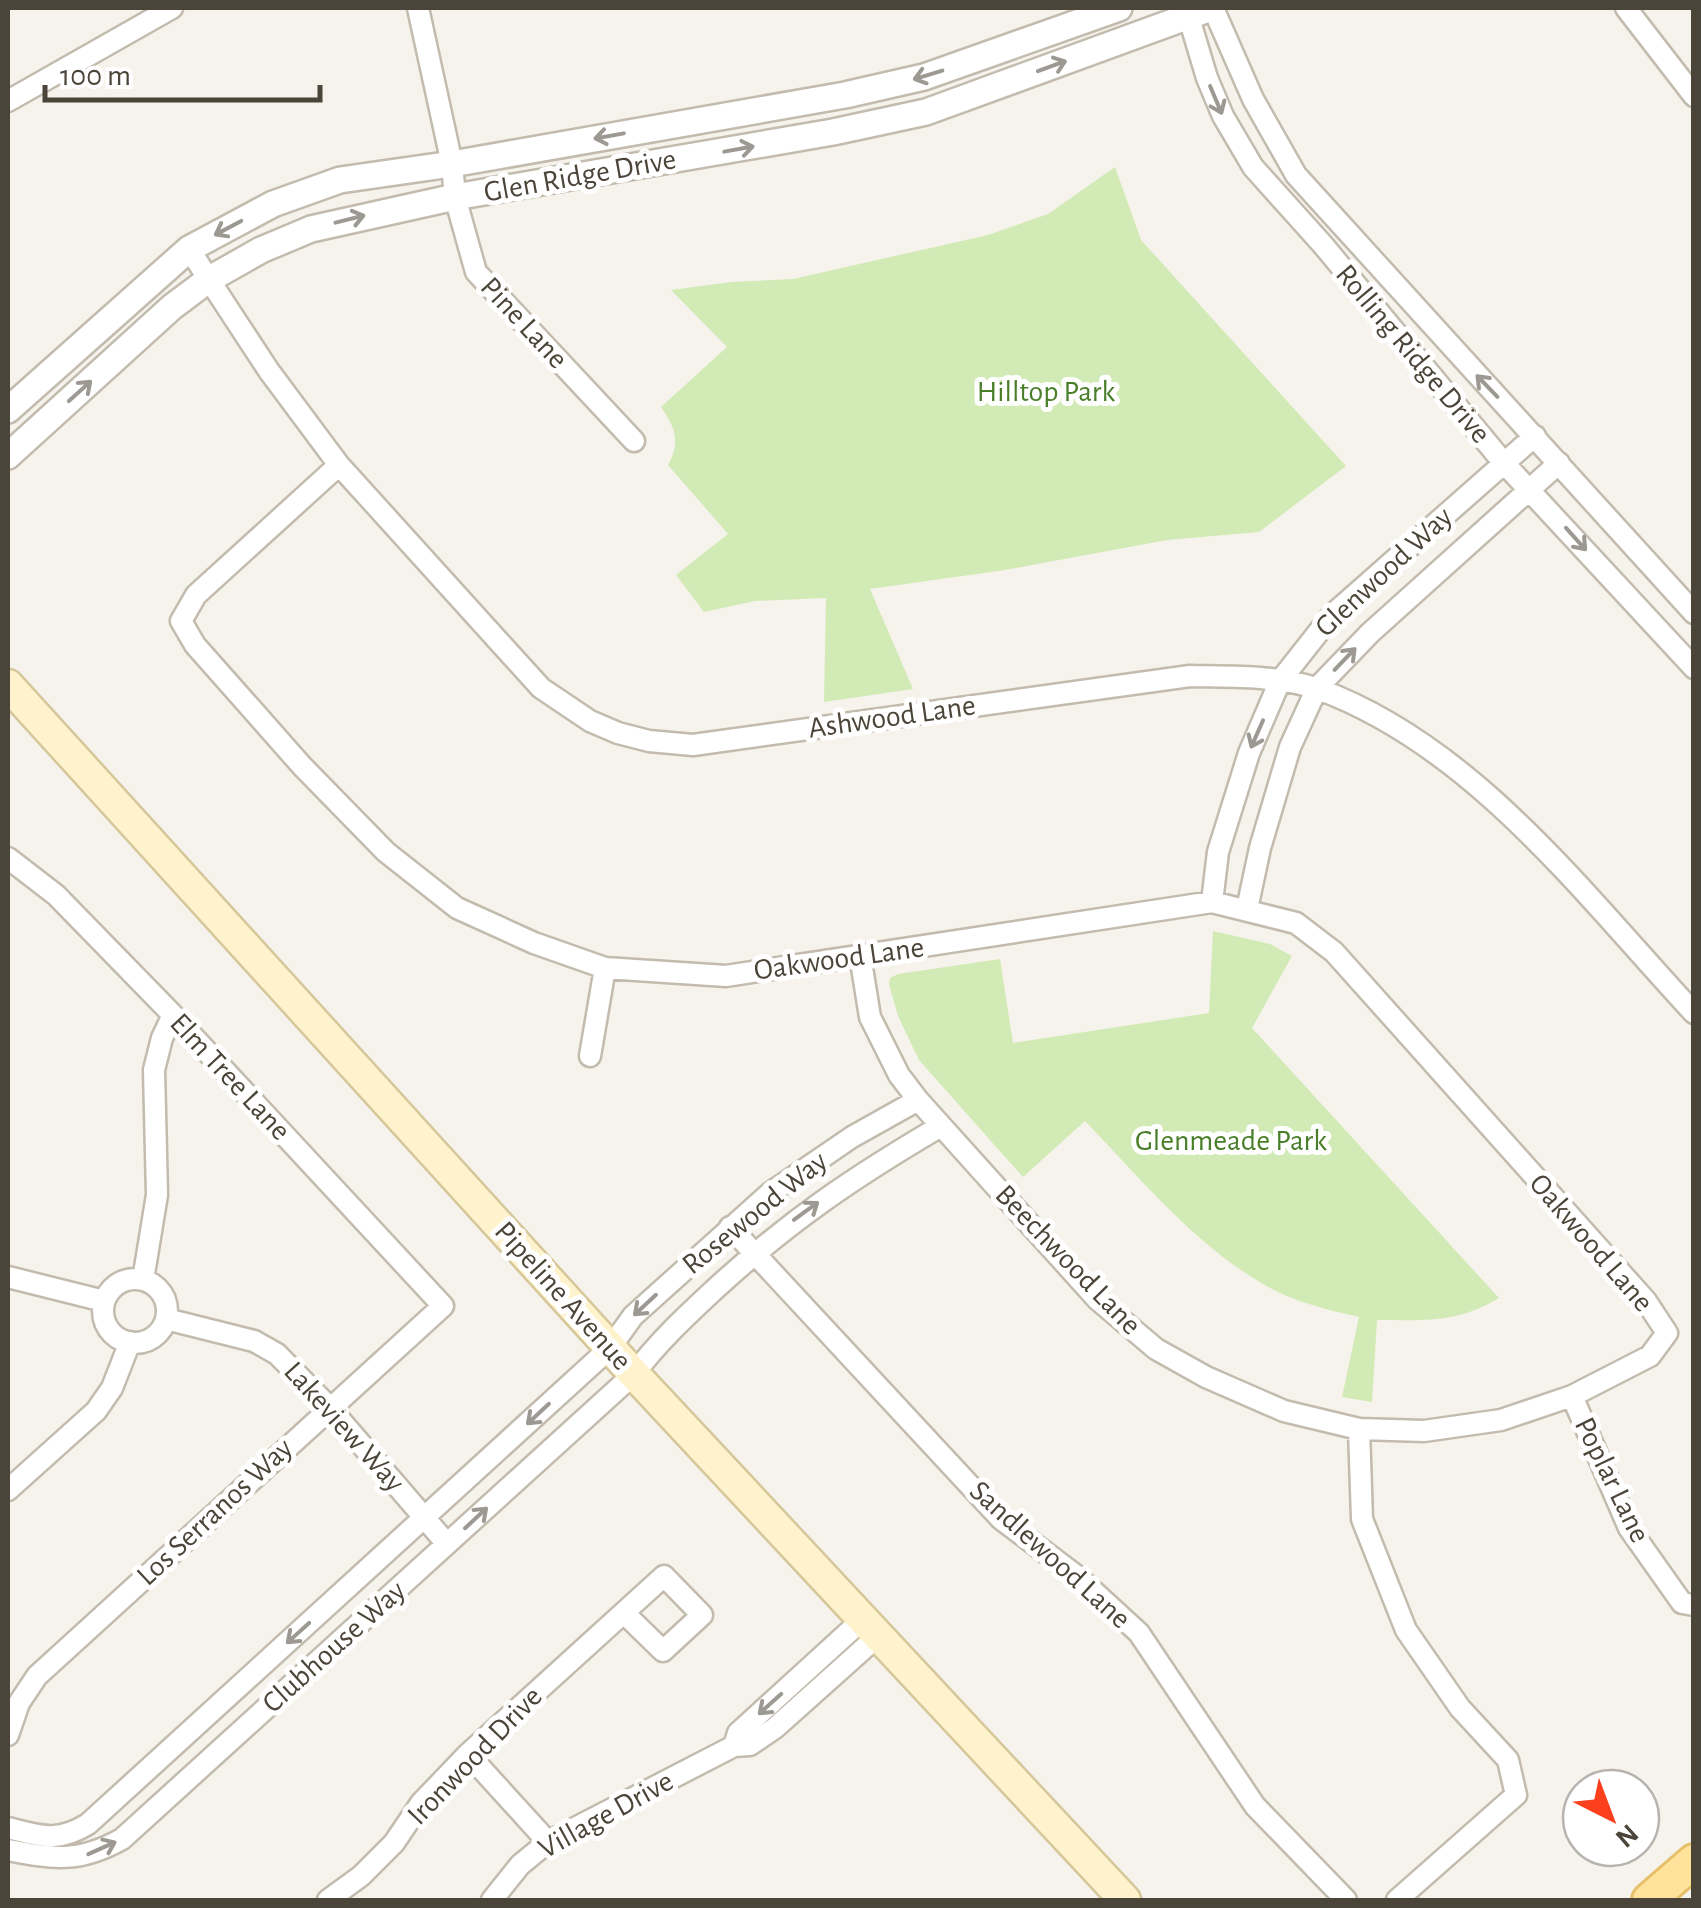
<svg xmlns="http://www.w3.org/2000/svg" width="1701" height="1908" font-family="'Alegreya Sans',sans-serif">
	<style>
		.green { fill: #d2eab5 }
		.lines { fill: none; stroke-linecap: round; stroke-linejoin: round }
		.minor-casing { stroke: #c2bbae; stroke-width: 25 }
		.tertiary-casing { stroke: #c2bbae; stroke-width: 30 }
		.secondary-casing { stroke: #d6c79b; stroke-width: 35 }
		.primary-casing { stroke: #e6c16a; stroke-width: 38 }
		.minor { stroke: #fff; stroke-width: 20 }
		.tertiary { stroke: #fff; stroke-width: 25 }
		.secondary { stroke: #fff3cd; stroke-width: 30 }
		.primary { stroke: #ffe39c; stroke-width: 32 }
		.oneway { stroke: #9c9892 }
		.labels { text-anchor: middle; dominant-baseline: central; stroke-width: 10; stroke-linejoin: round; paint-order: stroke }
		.street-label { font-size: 30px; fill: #4b4439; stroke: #fff }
		.park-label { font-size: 30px; fill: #4a7f2a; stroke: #fff }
	</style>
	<rect width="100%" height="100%" fill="#f6f3ec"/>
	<path class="green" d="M 1115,167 L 1141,240 L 1346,466 L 1259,532 L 1167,540 L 1005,570 L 870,589 L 913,689 L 824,702 L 826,598 L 755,601 L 704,612 L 676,575 L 728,534 L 668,465 C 681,442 675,427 661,407 L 727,347 L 671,290 L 732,282 L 793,279 L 988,235 L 1048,214 Z
		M 1213,931 L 1270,944 L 1292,956 L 1252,1028 L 1499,1298 C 1455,1324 1426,1320 1377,1320 L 1372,1402 L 1342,1397 L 1359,1317 C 1329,1310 1298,1303 1270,1288 C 1196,1247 1143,1181 1085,1121 L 1023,1177 L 919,1060 L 898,1016 L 889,984 L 890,978 L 898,974 L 1000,959 L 1013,1043 L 1209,1013 Z"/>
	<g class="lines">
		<defs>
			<path id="minor" d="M 418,8 L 452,164 L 455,197 L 476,272 L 634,441
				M 1186,8 L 1207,78 L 1223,116 L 1253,167 L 1323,245 L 1503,462 L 1694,668
				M 1213,8 L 1253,99 L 1296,175 L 1694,613
				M 1626,8 L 1694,96
				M 8,101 L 172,8
				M 189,249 L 269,371 L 339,465 L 541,688 L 590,721 L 618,733 L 649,741 L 693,745 L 1190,676 C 1231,677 1278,675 1318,689 C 1474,746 1584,895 1694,1013
				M 339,465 L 196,595 L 181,621 L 195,645 L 302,766 L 386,852 L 457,908 L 534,943 L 605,968 L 726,976 L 1212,902 L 1296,923 L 1334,952 L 1646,1301 L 1667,1333 L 1650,1356 L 1572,1396 L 1501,1420 L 1424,1431 L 1359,1429 L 1284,1411 L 1206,1377 L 1156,1349 L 1097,1299 L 918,1100 L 899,1075 L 870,1017 L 860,955
				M 8,858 L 56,895 L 173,1015 L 443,1306 L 37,1676 L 19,1703 L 8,1735
				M 1212,902 L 1218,852 L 1249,753 L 1280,681 L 1332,615 L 1535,436
				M 1247,909 L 1260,848 L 1290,747 L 1317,688 L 1370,633 L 1559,463
				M 590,1056 L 605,968
				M 730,1227 L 1001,1519 L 1078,1577 L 1139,1633 L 1255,1806 L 1346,1900
				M 8,1277 L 104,1301
				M103 1311a32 32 0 1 1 64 0a32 32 0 1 1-64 0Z
				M 143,1280 L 157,1195 L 154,1070 L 162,1038 L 173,1015
				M 166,1319 L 254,1341 L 277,1354 L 329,1407 L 447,1544
				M 1572,1396 L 1629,1528 L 1682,1603 L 1694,1605
				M 1359,1429 L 1362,1519 L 1406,1630 L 1460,1708 L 1508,1760 L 1516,1795 L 1397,1900
				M 8,1490 L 96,1411 L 112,1388 L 130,1342
				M 734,1746 L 738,1733 L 863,1619
				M 468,1754 L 548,1842
				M 8,1828 C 41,1836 57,1843 88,1824 L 610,1348 L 633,1316 L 770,1193 L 852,1137 L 918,1100
				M 8,1850 C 54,1859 79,1863 122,1839 L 634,1374 C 658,1342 685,1317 714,1290 C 789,1221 854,1177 941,1126
				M 328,1900 L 361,1876 L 394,1843 L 421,1803 L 468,1754 L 664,1576 L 702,1615 L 663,1651 L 624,1613
				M 492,1900 L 520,1865 L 548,1842 L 734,1746 L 750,1745 L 775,1728 L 879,1635"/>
			<path id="tertiary" d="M 8,410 L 189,249 L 273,204 L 340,180 L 452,164 L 845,95 L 924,77 L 1119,8
				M 8,456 L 172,307 L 208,280 L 261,250 L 311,229 L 455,197 L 833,132 L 926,112 L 1211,8"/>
			<path id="secondary" d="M 8,685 L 634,1374 L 1125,1900"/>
			<path id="primary" d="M 1649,1900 L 1694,1861"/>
		</defs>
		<use href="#minor" class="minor-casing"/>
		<use href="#tertiary" class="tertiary-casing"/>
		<use href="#secondary" class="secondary-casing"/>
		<use href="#primary" class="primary-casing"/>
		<use href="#minor" class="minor"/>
		<use href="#tertiary" class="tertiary"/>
		<use href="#secondary" class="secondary"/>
		<use href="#primary" class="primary"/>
	</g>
	<defs><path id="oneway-shaft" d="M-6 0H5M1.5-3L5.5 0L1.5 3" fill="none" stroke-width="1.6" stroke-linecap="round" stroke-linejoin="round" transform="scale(2.5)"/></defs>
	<g class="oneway">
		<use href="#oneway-shaft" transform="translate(1052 66) rotate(-20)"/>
		<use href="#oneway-shaft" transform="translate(928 75) rotate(163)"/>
		<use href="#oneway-shaft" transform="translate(1216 100) rotate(67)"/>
		<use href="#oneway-shaft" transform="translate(609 136) rotate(170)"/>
		<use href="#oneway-shaft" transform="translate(739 149) rotate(-10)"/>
		<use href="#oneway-shaft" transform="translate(350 219) rotate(-14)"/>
		<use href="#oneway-shaft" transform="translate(228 228) rotate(152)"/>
		<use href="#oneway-shaft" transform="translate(1487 386) rotate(-134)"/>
		<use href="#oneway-shaft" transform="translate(80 391) rotate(-42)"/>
		<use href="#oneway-shaft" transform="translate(1576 539) rotate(48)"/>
		<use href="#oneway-shaft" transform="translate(1345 659) rotate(-46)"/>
		<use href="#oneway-shaft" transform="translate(1257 734) rotate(114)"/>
		<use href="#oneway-shaft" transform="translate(806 1211) rotate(-36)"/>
		<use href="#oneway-shaft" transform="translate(645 1305) rotate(137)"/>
		<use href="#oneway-shaft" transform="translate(538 1414) rotate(137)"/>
		<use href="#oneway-shaft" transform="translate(476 1518) rotate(-43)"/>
		<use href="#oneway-shaft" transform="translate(298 1633) rotate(138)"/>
		<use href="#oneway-shaft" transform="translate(770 1704) rotate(138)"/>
		<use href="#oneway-shaft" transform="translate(102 1848) rotate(-24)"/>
	</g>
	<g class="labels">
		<g class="street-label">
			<text transform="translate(580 176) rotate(-10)">Glen Ridge Drive</text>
			<text transform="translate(524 323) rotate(47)">Pine Lane</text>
			<text transform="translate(1413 354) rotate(50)">Rolling Ridge Drive</text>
			<text transform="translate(1384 572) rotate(-43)">Glenwood Way</text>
			<text transform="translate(892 717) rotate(-8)">Ashwood Lane</text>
			<text transform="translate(839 959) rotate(-8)">Oakwood Lane</text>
			<text transform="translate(230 1077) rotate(47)">Elm Tree Lane</text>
			<text transform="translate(755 1213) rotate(-39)">Rosewood Way</text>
			<text transform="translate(1591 1243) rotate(49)">Oakwood Lane</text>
			<text transform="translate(1068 1260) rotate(46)">Beechwood Lane</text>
			<text transform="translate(563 1296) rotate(48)">Pipeline Avenue</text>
			<text transform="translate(344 1427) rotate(48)">Lakeview Way</text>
			<text transform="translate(1612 1480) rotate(64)">Poplar Lane</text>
			<text transform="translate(215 1512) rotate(-43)">Los Serranos Way</text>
			<text transform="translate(1050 1555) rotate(42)">Sandlewood Lane</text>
			<text transform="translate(334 1647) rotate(-42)">Clubhouse Way</text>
			<text transform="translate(475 1756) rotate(-46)">Ironwood Drive</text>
			<text transform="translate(606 1815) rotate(-29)">Village Drive</text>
		</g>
		<g class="park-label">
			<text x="1046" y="392">Hilltop Park</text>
			<text x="1231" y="1141">Glenmeade Park</text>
		</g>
	</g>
	<rect width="1701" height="1908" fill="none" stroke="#4b4439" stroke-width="20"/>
	<g transform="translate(1611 1818) rotate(138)"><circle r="48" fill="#ffffff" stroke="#b7b4b0" stroke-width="2.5"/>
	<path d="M0-8L18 38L0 25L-18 38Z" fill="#fc3f1d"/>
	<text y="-15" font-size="28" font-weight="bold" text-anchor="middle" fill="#4b4439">N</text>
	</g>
	<path d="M45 85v15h275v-15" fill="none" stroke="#4b4439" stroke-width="5"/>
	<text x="60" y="85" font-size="30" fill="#4b4439" stroke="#ffffff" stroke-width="8" paint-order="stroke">100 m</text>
</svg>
